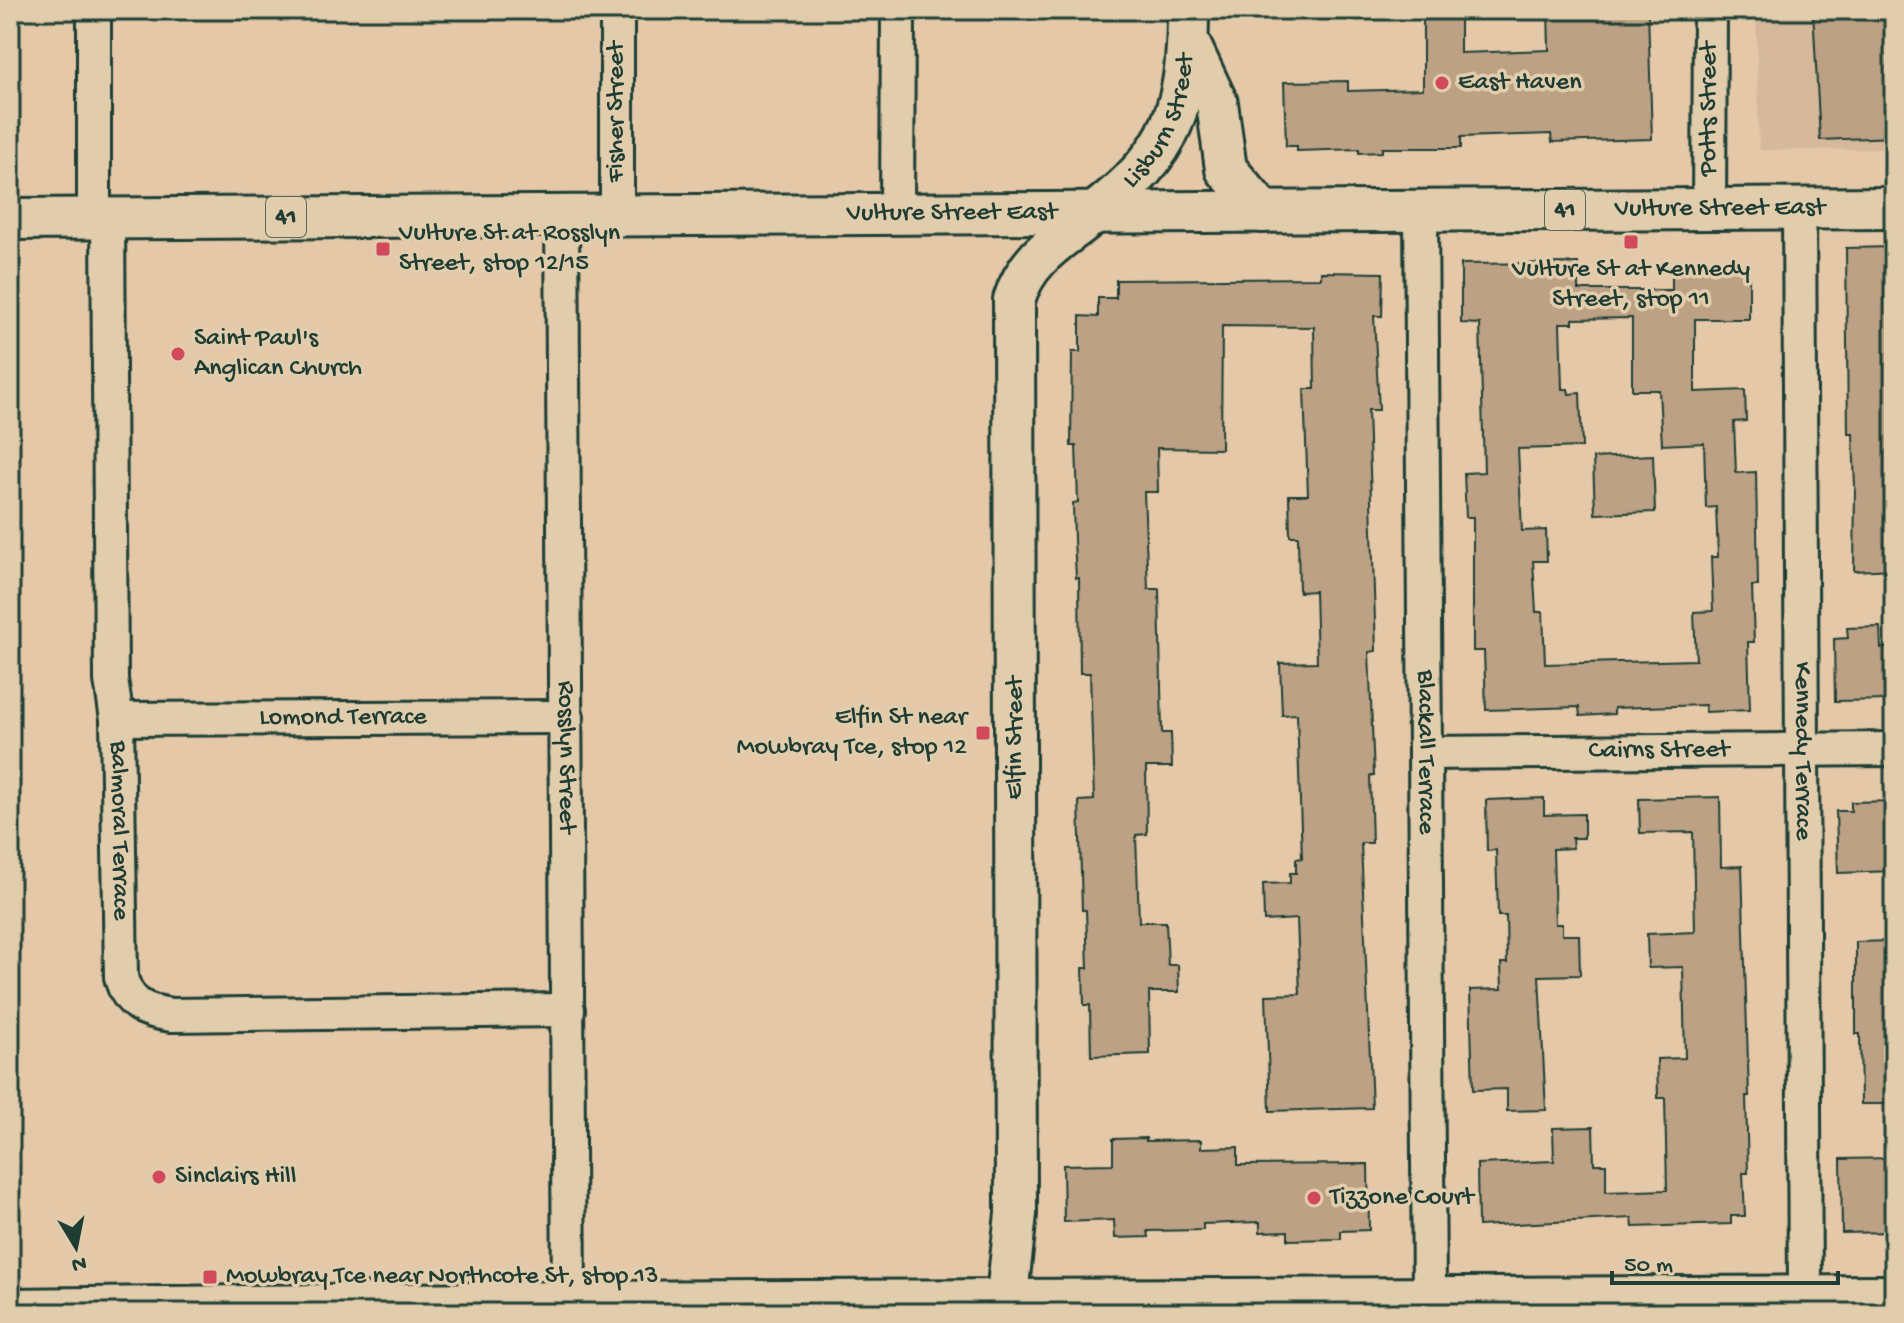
<svg xmlns="http://www.w3.org/2000/svg" width="1904" height="1323" font-family="'Gochi Hand',sans-serif">
	<style>
		.built { fill: #d5b99a }
		.building { fill: #bca184; stroke: #1f3d34; stroke-width: 2; fill-rule: evenodd }
		.lines { fill: none; stroke-linecap: round; stroke-linejoin: round }
		.minor-casing { stroke: #1f3d34; stroke-width: 38 }
		.major-casing { stroke: #1f3d34; stroke-width: 46 }
		.minor { stroke: #e1ccab; stroke-width: 32 }
		.major { stroke: #e1ccab; stroke-width: 40 }
		.poi-dot { fill: #d1495b; stroke: #e1ccab; stroke-width: 3 }
		.labels { text-anchor: middle; dominant-baseline: central; stroke-width: 7; stroke-linejoin: round; paint-order: stroke }
		.shield { fill: #e1ccab; stroke: #596858; stroke-width: 2 }
		.shield-label { font-size: 24px; font-weight: bold; fill: #1f3d34 }
		.poi-label { font-size: 26px; fill: #1f3d34; stroke: #e1ccab; text-anchor: start }
		.street-label { font-size: 26px; fill: #1f3d34; stroke: #e1ccab }
	</style>
	<rect width="100%" height="100%" fill="#e5c8a7"/>
	<filter id="ink" filterUnits="userSpaceOnUse"><feTurbulence type="fractalNoise" baseFrequency=".0125" numOctaves="2"/><feDisplacementMap in="SourceGraphic" scale="16" xChannelSelector="R" yChannelSelector="G"/><feConvolveMatrix kernelMatrix="1 2 1 2 8 2 1 2 1" color-interpolation-filters="sRGB"/></filter>
	<g filter="url(#ink)">
		<path class="built" d="M 1756,10 L 1894,10 L 1894,149 L 1759,150 Z"/>
		<path class="building" d="M 1548,10 L 1648,10 L 1652,139 L 1552,142 L 1551,134 L 1461,137 L 1461,148 L 1382,148 L 1382,152 L 1359,153 L 1359,149 L 1297,151 L 1297,146 L 1286,146 L 1284,82 L 1348,81 L 1348,91 L 1423,89 L 1423,19 L 1460,18 L 1460,53 L 1549,50 Z
			M 1813,10 L 1894,10 L 1894,137 L 1820,140 Z
			M 1894,247 L 1894,569 L 1854,571 L 1855,488 L 1853,434 L 1848,434 L 1846,248 Z
			M 1578,263 L 1578,290 L 1672,290 L 1672,268 L 1749,268 L 1749,319 L 1695,319 L 1695,392 L 1745,390 L 1746,421 L 1734,422 L 1736,473 L 1756,472 L 1758,586 L 1752,586 L 1754,642 L 1748,642 L 1750,710 L 1705,712 L 1705,705 L 1614,708 L 1614,714 L 1580,716 L 1579,707 L 1486,710 L 1484,651 L 1473,651 L 1473,517 L 1466,517 L 1464,473 L 1484,472 L 1480,324 L 1461,323 L 1461,264 ZM 1632,318 L 1632,390 L 1659,390 L 1662,445 L 1704,443 L 1706,508 L 1716,507 L 1718,557 L 1711,557 L 1713,611 L 1694,612 L 1696,660 L 1545,664 L 1543,612 L 1536,612 L 1533,561 L 1547,561 L 1546,530 L 1522,531 L 1518,449 L 1582,447 L 1580,393 L 1569,394 L 1568,389 L 1562,389 L 1560,323 L 1573,323 L 1573,319 Z
			M 1321,272 L 1383,273 L 1382,316 L 1374,316 L 1379,410 L 1368,410 L 1376,651 L 1369,652 L 1374,776 L 1370,776 L 1372,843 L 1361,843 L 1372,1108 L 1270,1111 L 1266,995 L 1300,994 L 1297,919 L 1264,921 L 1263,884 L 1290,883 L 1290,873 L 1296,873 L 1296,859 L 1302,858 L 1297,714 L 1282,715 L 1280,663 L 1317,662 L 1315,591 L 1299,592 L 1298,536 L 1290,536 L 1289,495 L 1308,495 L 1304,389 L 1315,389 L 1314,327 L 1222,326 L 1221,449 L 1157,448 L 1158,492 L 1144,492 L 1148,589 L 1159,589 L 1162,733 L 1171,733 L 1172,767 L 1146,767 L 1147,834 L 1136,835 L 1139,922 L 1166,922 L 1168,965 L 1178,965 L 1179,992 L 1149,992 L 1150,1054 L 1091,1056 L 1090,1005 L 1084,1005 L 1083,968 L 1088,968 L 1086,910 L 1082,910 L 1079,801 L 1094,800 L 1090,673 L 1080,673 L 1079,578 L 1076,578 L 1074,540 L 1073,503 L 1078,502 L 1076,446 L 1071,446 L 1072,352 L 1080,352 L 1080,316 L 1098,317 L 1098,298 L 1116,298 L 1116,280 L 1321,278 Z
			M 1653,455 L 1655,512 L 1595,514 L 1593,458 Z
			M 1880,627 L 1881,648 L 1894,648 L 1894,700 L 1835,701 L 1834,639 L 1848,638 L 1847,628 Z
			M 1720,797 L 1721,867 L 1742,866 L 1749,1096 L 1746,1096 L 1748,1173 L 1743,1173 L 1745,1216 L 1731,1216 L 1731,1224 L 1633,1227 L 1632,1218 L 1478,1226 L 1477,1164 L 1554,1161 L 1553,1128 L 1593,1127 L 1594,1164 L 1606,1164 L 1606,1192 L 1667,1190 L 1665,1098 L 1658,1098 L 1657,1059 L 1685,1058 L 1683,967 L 1648,968 L 1647,934 L 1695,932 L 1693,832 L 1640,833 L 1639,799 Z
			M 1544,798 L 1544,815 L 1584,814 L 1584,838 L 1572,838 L 1573,848 L 1553,849 L 1555,924 L 1562,924 L 1562,935 L 1579,935 L 1580,975 L 1539,976 L 1546,1110 L 1507,1111 L 1507,1089 L 1473,1090 L 1470,990 L 1502,989 L 1501,963 L 1507,963 L 1506,916 L 1498,916 L 1496,850 L 1487,851 L 1486,800 Z
			M 1894,801 L 1894,871 L 1838,873 L 1836,811 L 1851,811 L 1851,802 Z
			M 1894,941 L 1894,1104 L 1861,1104 L 1860,1034 L 1856,1034 L 1856,942 Z
			M 1146,1138 L 1146,1141 L 1201,1140 L 1201,1148 L 1238,1147 L 1238,1165 L 1368,1164 L 1369,1230 L 1341,1231 L 1341,1239 L 1288,1240 L 1288,1231 L 1260,1232 L 1260,1222 L 1203,1224 L 1203,1230 L 1148,1231 L 1149,1237 L 1115,1238 L 1114,1220 L 1064,1222 L 1063,1165 L 1113,1164 L 1113,1139 Z
			M 1894,1158 L 1894,1232 L 1842,1233 L 1841,1159 Z"/>
		<g class="lines">
			<defs>
				<g id="minor">
					<path d="M 617,10 L 617,215"/>
					<path id="s1" d="M 1709,209 L 1710,10"/>
					<path id="s2" d="M 1799,209 L 1805,1292"/>
					<path id="s3" d="M 1421,212 L 1429,1294"/>
					<path d="M 897,213 L 898,10"/>
					<path id="s4" d="M 562,215 L 569,1298"/>
					<path d="M 94,219 L 94,10"/>
					<path id="s5" d="M 108,219 L 111,680 L 117,719 L 121,977 C 128,1005 145,1011 171,1015 L 568,1010"/>
					<path id="s6" d="M 117,719 L 567,717"/>
					<path id="s7" d="M 1425,753 L 1894,749"/>
					<path d="M 10,1305 L 569,1298 L 1894,1292"/>
				</g>
				<g id="major">
					<path d="M 1188,41 L 1217,103 L 1226,169 L 1263,212"/>
					<path id="s8" d="M 10,219 L 1894,208"/>
					<path id="s9" d="M 1005,1313 L 1016,1214 L 1014,300 C 1024,266 1048,247 1076,227 C 1166,160 1188,124 1188,10"/>
				</g>
			</defs>
			<use href="#minor" class="minor-casing"/>
			<use href="#major" class="major-casing"/>
			<use href="#minor" class="minor"/>
			<use href="#major" class="major"/>
		</g>
	</g>
	<g class="poi-dot">
		<circle cx="1442" cy="83" r="8"/>
		<rect x="1623" y="234" width="16" height="16" rx="4"/>
		<rect x="375" y="241" width="16" height="16" rx="4"/>
		<circle cx="178" cy="354" r="8"/>
		<rect x="975" y="725" width="16" height="16" rx="4"/>
		<circle cx="159" cy="1177" r="8"/>
		<circle cx="1314" cy="1198" r="8"/>
		<rect x="202" y="1269" width="16" height="16" rx="4"/>
	</g>
	<g class="labels">
		<g class="shield">
			<rect x="1545" y="190" width="40" height="40" rx="6"/>
			<rect x="266" y="197" width="40" height="40" rx="6"/>
		</g>
		<g class="shield-label">
			<text x="1565" y="210">41</text>
			<text x="286" y="217">41</text>
		</g>
		<g class="poi-label">
			<text x="1458" y="83">East Haven</text>
			<text x="399" y="234">Vulture St at Rosslyn<tspan x="399" dy="30">Street, stop 12/15</tspan></text>
			<text x="1631" y="270" text-anchor="middle">Vulture St at Kennedy<tspan x="1631" dy="30">Street, stop 11</tspan></text>
			<text x="194" y="339">Saint Paul's<tspan x="194" dy="30">Anglican Church</tspan></text>
			<text x="967" y="718" text-anchor="end">Elfin St near<tspan x="967" dy="30">Mowbray Tce, stop 12</tspan></text>
			<text x="175" y="1177">Sinclairs Hill</text>
			<text x="1330" y="1198">Tizzone Court</text>
			<text x="226" y="1277">Mowbray Tce near Northcote St, stop 13</text>
		</g>
		<g class="street-label">
			<text stroke="none"><textPath href="#s1" startOffset="100">Potts Street</textPath></text>
			<text transform="translate(617 112) rotate(-90)">Fisher Street</text>
			<text stroke="none"><textPath href="#s9" startOffset="1252">Lisburn Street</textPath></text>
			<text stroke="none"><textPath href="#s8" startOffset="1710">Vulture Street East</textPath></text>
			<text stroke="none"><textPath href="#s8" startOffset="942">Vulture Street East</textPath></text>
			<text stroke="none"><textPath href="#s6" startOffset="226">Lomond Terrace</textPath></text>
			<text transform="translate(1016 738) rotate(-90)">Elfin Street</text>
			<text stroke="none"><textPath href="#s7" startOffset="234">Cairns Street</textPath></text>
			<text stroke="none"><textPath href="#s2" startOffset="542">Kennedy Terrace</textPath></text>
			<text stroke="none"><textPath href="#s3" startOffset="540">Blackall Terrace</textPath></text>
			<text stroke="none"><textPath href="#s4" startOffset="542">Rosslyn Street</textPath></text>
			<text stroke="none"><textPath href="#s5" startOffset="612">Balmoral Terrace</textPath></text>
		</g>
	</g>
	<rect width="1904" height="1323" fill="none" stroke="#e1ccab" stroke-width="40"/>
	<rect x="20" y="20" width="1864" height="1283" fill="none" stroke="#1f3d34" stroke-width="3" filter="url(#ink)"/>
	<g transform="translate(76 1247) rotate(170)" stroke="#e1ccab" stroke-width="6" paint-order="stroke">
	<path d="M0-6L14 30L0 20L-14 30Z" fill="#1f3d34"/>
	<text y="-12" font-size="22" font-weight="bold" text-anchor="middle" fill="#1f3d34">N</text>
	</g>
	<path d="M1612 1271v12h226v-12" fill="none" stroke="#1f3d34" stroke-width="4"/>
	<text x="1624" y="1271" font-size="24" fill="#1f3d34" stroke="#e1ccab" stroke-width="6" paint-order="stroke">50 m</text>
</svg>
